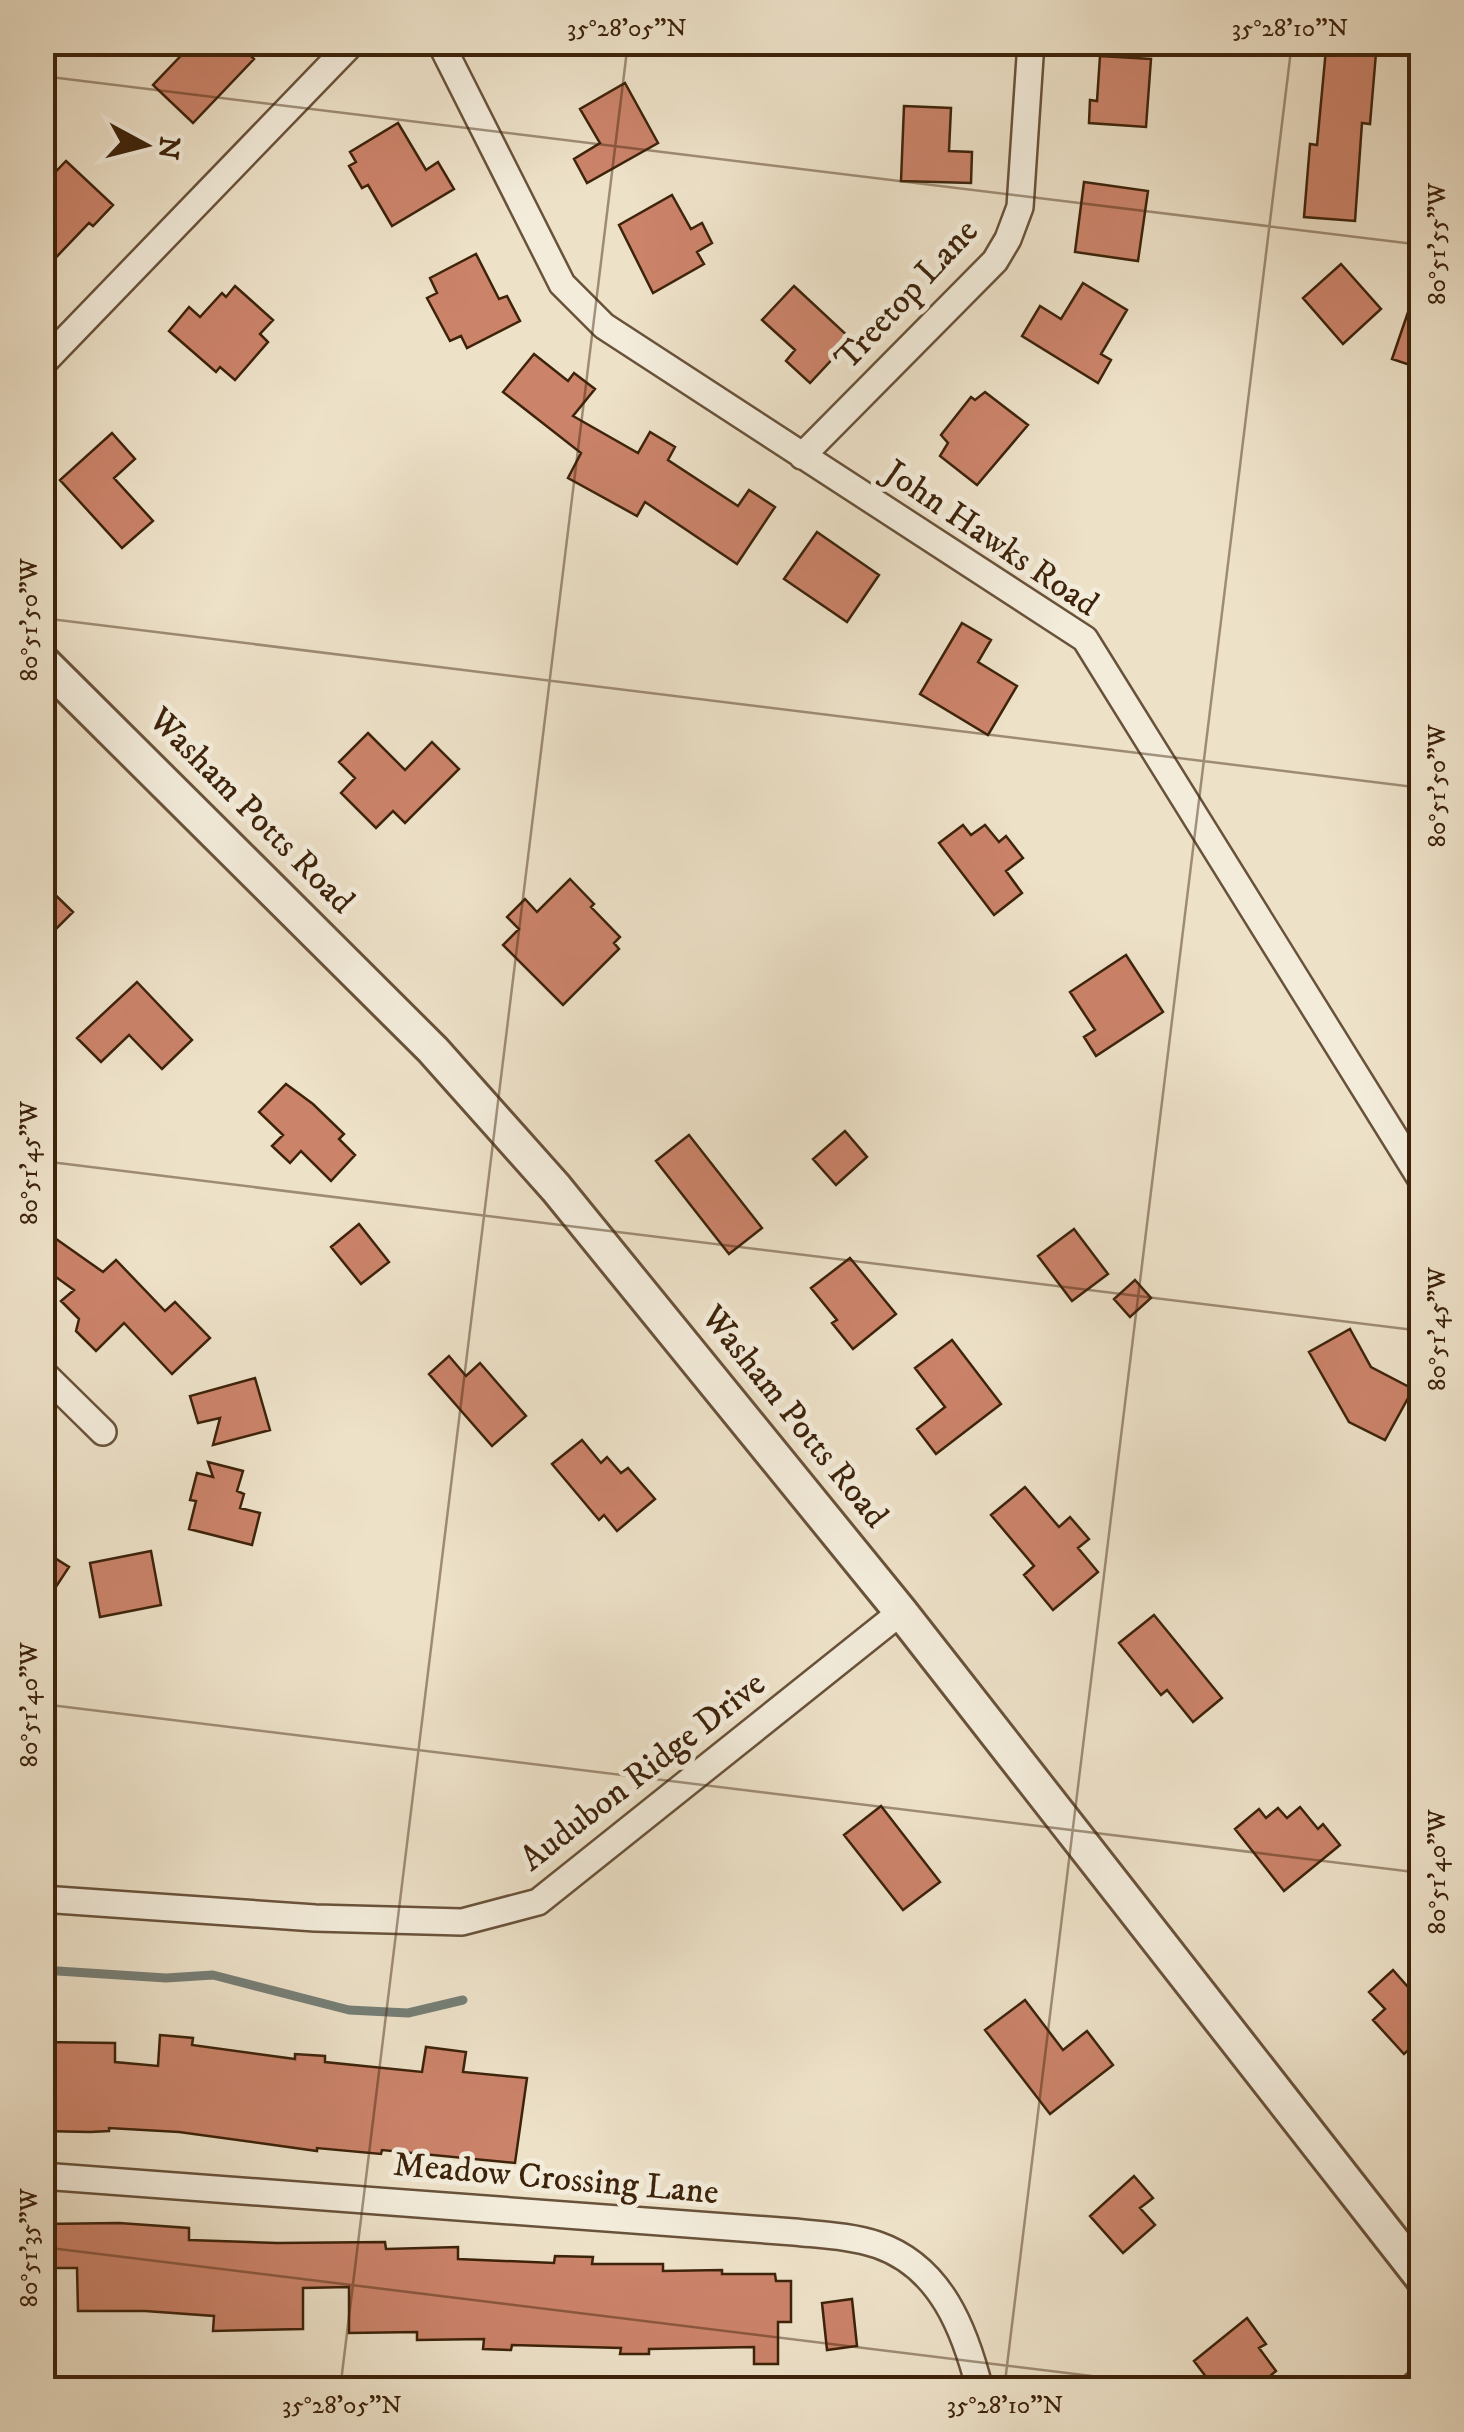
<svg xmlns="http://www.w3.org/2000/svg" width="1464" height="2432" font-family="'IM FELL DW Pica',serif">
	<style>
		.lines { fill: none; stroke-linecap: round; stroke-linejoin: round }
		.stream { stroke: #767e76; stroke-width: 9 }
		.building { fill: #cb836a; stroke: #3d230a; stroke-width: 2.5 }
		.minor-casing { stroke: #69523a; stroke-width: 30 }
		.tertiary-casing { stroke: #69523a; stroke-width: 38 }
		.minor { stroke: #f3ecdb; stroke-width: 25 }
		.tertiary { stroke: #f3ecdb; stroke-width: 32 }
		.ticks { fill: none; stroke: #3d230a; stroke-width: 2.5; stroke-opacity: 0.45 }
		.labels { text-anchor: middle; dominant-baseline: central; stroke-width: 10; stroke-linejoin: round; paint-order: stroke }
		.street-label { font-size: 35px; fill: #3d230a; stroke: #f3ecdb }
		.neatline { fill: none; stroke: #3d230a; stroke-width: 4 }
		.ticks-label { font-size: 25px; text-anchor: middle; fill: #3d230a }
	</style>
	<rect width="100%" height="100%" fill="#ede1c8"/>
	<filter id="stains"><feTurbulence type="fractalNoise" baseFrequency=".002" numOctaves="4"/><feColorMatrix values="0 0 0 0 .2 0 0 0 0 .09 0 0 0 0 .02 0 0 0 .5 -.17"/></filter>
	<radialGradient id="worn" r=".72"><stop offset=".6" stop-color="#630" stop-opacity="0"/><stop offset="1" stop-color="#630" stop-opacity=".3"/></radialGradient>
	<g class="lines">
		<path class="stream" d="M 42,1970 L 166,1978 L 213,1975 L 349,2010 L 408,2013 L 463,2000"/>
	</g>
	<path class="building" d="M 194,42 L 237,42 L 254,59 L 193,123 L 153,85 Z
		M 1326,49 L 1376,53 L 1370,124 L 1362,123 L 1355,221 L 1304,217 L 1310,144 L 1317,145 Z
		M 1100,56 L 1151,59 L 1146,127 L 1089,123 L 1090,100 L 1097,101 Z
		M 625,83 L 658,143 L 587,183 L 574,159 L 600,143 L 580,109 Z
		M 904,106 L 951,108 L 949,151 L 972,152 L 971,183 L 901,181 Z
		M 398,123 L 426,170 L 438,162 L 454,189 L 392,226 L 368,185 L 362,188 L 349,166 L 356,162 L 350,152 Z
		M 66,161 L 113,205 L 93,226 L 89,223 L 42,272 L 42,186 Z
		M 1084,182 L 1148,191 L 1138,261 L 1075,252 Z
		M 672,195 L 691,229 L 702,223 L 712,243 L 697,252 L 704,264 L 653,293 L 619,225 Z
		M 476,254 L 499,299 L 507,296 L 520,321 L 467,348 L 461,336 L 450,341 L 427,298 L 437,293 L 430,278 Z
		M 1341,264 L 1381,309 L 1343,344 L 1303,298 Z
		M 1083,283 L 1127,310 L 1101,354 L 1111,360 L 1098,383 L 1022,336 L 1040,306 L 1061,319 Z
		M 1418,283 L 1422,284 L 1422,369 L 1392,359 Z
		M 235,286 L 273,320 L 260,334 L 268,342 L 235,380 L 220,367 L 216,372 L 169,331 L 189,307 L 200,317 L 222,293 L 226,297 Z
		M 794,286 L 851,339 L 810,383 L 786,361 L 795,350 L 762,320 Z
		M 534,354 L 568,381 L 574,373 L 595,389 L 573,416 L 638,453 L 650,432 L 675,447 L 668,460 L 738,506 L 749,490 L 775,507 L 737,564 L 645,502 L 637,516 L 568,478 L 581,453 L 503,392 Z
		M 985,392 L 1028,425 L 977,485 L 940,456 L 948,443 L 941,435 L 971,397 L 975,400 Z
		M 112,433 L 135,459 L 114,478 L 153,521 L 122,548 L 60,480 Z
		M 817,532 L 879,575 L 847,622 L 784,579 Z
		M 962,623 L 991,640 L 978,662 L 1017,686 L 988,735 L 920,694 Z
		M 368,733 L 405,770 L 432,742 L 459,769 L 405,823 L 393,811 L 376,828 L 341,793 L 355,778 L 339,762 Z
		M 963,825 L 971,835 L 985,825 L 999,842 L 1006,836 L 1023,858 L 1006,871 L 1022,893 L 994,915 L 939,843 Z
		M 570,879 L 594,904 L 591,907 L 620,937 L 614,943 L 619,949 L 563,1005 L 503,945 L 519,929 L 507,917 L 525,899 L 537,912 Z
		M 42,882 L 73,912 L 42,943 Z
		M 1126,955 L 1163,1012 L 1096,1056 L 1084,1037 L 1095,1030 L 1070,992 Z
		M 137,982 L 192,1040 L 162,1069 L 129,1035 L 101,1062 L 77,1038 Z
		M 286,1084 L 313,1104 L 344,1134 L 339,1139 L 355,1155 L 331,1181 L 301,1151 L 290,1163 L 272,1146 L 283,1135 L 259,1112 Z
		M 845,1131 L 867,1157 L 836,1185 L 813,1159 Z
		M 689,1135 L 762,1228 L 729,1254 L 656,1161 Z
		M 359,1224 L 389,1262 L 361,1284 L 331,1247 Z
		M 42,1229 L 103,1272 L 116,1260 L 165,1311 L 175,1302 L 210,1338 L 172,1374 L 124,1323 L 96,1351 L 76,1331 L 79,1319 L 61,1301 L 74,1290 L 42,1267 Z
		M 1074,1229 L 1108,1274 L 1072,1301 L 1038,1256 Z
		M 850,1258 L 896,1314 L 853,1349 L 832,1323 L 837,1320 L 811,1288 Z
		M 1135,1280 L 1151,1298 L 1130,1317 L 1114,1299 Z
		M 1350,1329 L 1371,1367 L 1413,1389 L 1385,1440 L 1349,1422 L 1309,1352 Z
		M 952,1340 L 1001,1404 L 936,1454 L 917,1429 L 945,1407 L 915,1368 Z
		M 449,1356 L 466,1376 L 480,1363 L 526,1416 L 492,1446 L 429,1374 Z
		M 255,1378 L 270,1430 L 213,1445 L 220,1418 L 198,1423 L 190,1396 Z
		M 582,1440 L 601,1463 L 607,1457 L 621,1473 L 628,1468 L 655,1499 L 617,1531 L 604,1515 L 599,1520 L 552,1464 Z
		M 208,1462 L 243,1471 L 237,1491 L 244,1494 L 240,1508 L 260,1513 L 252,1545 L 189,1529 L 196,1501 L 190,1500 L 197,1473 L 213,1477 Z
		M 1025,1487 L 1059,1527 L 1070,1517 L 1089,1539 L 1078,1548 L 1098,1572 L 1053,1610 L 1024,1575 L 1034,1566 L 991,1515 Z
		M 42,1550 L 69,1567 L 42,1608 Z
		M 151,1551 L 161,1605 L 100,1617 L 90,1563 Z
		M 1154,1615 L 1222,1698 L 1193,1722 L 1167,1690 L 1161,1695 L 1119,1643 Z
		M 881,1806 L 940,1882 L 903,1910 L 844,1835 Z
		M 1300,1807 L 1318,1829 L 1323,1824 L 1340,1845 L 1284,1891 L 1235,1829 L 1259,1809 L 1266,1818 L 1278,1808 L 1287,1818 Z
		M 1393,1970 L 1422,2003 L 1422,2038 L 1404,2054 L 1373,2020 L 1385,2009 L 1369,1992 Z
		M 1025,2000 L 1063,2050 L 1087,2031 L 1113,2065 L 1050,2114 L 985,2030 Z
		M 160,2035 L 193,2038 L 192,2045 L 295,2059 L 295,2054 L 325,2056 L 325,2062 L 422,2072 L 426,2047 L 466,2052 L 463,2072 L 527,2078 L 515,2163 L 382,2150 L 381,2154 L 317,2148 L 317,2151 L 179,2132 L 109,2128 L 109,2131 L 90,2132 L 42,2131 L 42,2042 L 115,2043 L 115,2062 L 158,2066 Z
		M 1134,2176 L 1153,2198 L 1140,2208 L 1155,2225 L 1123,2253 L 1090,2216 Z
		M 119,2223 L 189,2228 L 189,2240 L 277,2243 L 385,2242 L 386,2249 L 458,2247 L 458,2259 L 554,2263 L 555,2256 L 593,2257 L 592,2264 L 663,2264 L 663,2271 L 722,2270 L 722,2274 L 775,2274 L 776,2281 L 791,2281 L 791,2322 L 778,2322 L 778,2364 L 754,2364 L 754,2347 L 649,2349 L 649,2354 L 620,2354 L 621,2348 L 512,2345 L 511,2350 L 483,2349 L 484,2339 L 417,2340 L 417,2332 L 349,2333 L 349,2287 L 303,2288 L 303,2329 L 213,2331 L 214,2316 L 145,2311 L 78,2311 L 77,2268 L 42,2268 L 42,2224 Z
		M 852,2299 L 857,2346 L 827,2350 L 822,2303 Z
		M 1247,2318 L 1266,2344 L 1259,2348 L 1276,2371 L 1253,2390 L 1216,2390 L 1194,2361 Z"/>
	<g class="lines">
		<defs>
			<path id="minor" d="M 440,42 L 562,284 L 604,326 L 1085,639 L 1422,1181
				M 42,364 L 353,42
				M 802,456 L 995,261 L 1008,239 L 1020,207 L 1031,42
				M 42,1372 L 103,1432
				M 42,1899 L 315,1918 L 462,1922 L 538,1902 L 901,1612
				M 42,2176 L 794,2232 C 822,2235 851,2236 878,2245 C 941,2267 965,2330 980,2390
				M 1409,2390 L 1422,2379"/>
			<path id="tertiary" d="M 42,661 L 433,1050 L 556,1188 L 901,1612 L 1422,2278"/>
		</defs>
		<use href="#minor" class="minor-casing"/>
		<use href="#tertiary" class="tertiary-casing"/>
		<use href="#minor" class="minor"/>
		<use href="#tertiary" class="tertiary"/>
	</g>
	<path class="ticks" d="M 42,76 L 1422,245M 42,618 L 1422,788M 42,1161 L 1422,1331M 42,1704 L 1422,1873M 42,2247 L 1206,2390M 340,2390 L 628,42M 1004,2390 L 1292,42"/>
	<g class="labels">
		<g class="street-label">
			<text transform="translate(907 295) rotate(-47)">Treetop Lane</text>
			<text transform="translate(991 539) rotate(34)">John Hawks Road</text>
			<text transform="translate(251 811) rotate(45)">Washam Potts Road</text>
			<text transform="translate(794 1417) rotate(51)">Washam Potts Road</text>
			<text transform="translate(643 1772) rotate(-38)">Audubon Ridge Drive</text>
			<text transform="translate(556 2179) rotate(5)">Meadow Crossing Lane</text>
		</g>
	</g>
	<rect width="1464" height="2432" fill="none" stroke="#ede1c8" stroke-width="110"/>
	<g transform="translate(145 145) rotate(97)" stroke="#f3ecdb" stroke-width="8" paint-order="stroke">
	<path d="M0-8L18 38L0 25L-18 38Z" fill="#3d230a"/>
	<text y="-15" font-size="28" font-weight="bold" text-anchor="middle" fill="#3d230a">N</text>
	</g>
	<rect x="55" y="55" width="1354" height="2322" class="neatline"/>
	<g class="ticks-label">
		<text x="627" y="36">35°28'05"N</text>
		<text x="1290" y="36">35°28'10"N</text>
		<text transform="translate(1436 244) rotate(-90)" y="9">80°51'55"W</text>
		<text transform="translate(28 620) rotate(-90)" y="9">80°51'50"W</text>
		<text transform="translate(1436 786) rotate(-90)" y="9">80°51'50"W</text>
		<text transform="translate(28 1163) rotate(-90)" y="9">80°51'45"W</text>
		<text transform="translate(1436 1329) rotate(-90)" y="9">80°51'45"W</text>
		<text transform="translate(28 1705) rotate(-90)" y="9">80°51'40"W</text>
		<text transform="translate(1436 1872) rotate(-90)" y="9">80°51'40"W</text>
		<text transform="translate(28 2248) rotate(-90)" y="9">80°51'35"W</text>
		<text x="342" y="2413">35°28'05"N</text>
		<text x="1005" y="2413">35°28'10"N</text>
	</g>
	<rect width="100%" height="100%" filter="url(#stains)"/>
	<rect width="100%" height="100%" fill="url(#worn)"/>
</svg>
